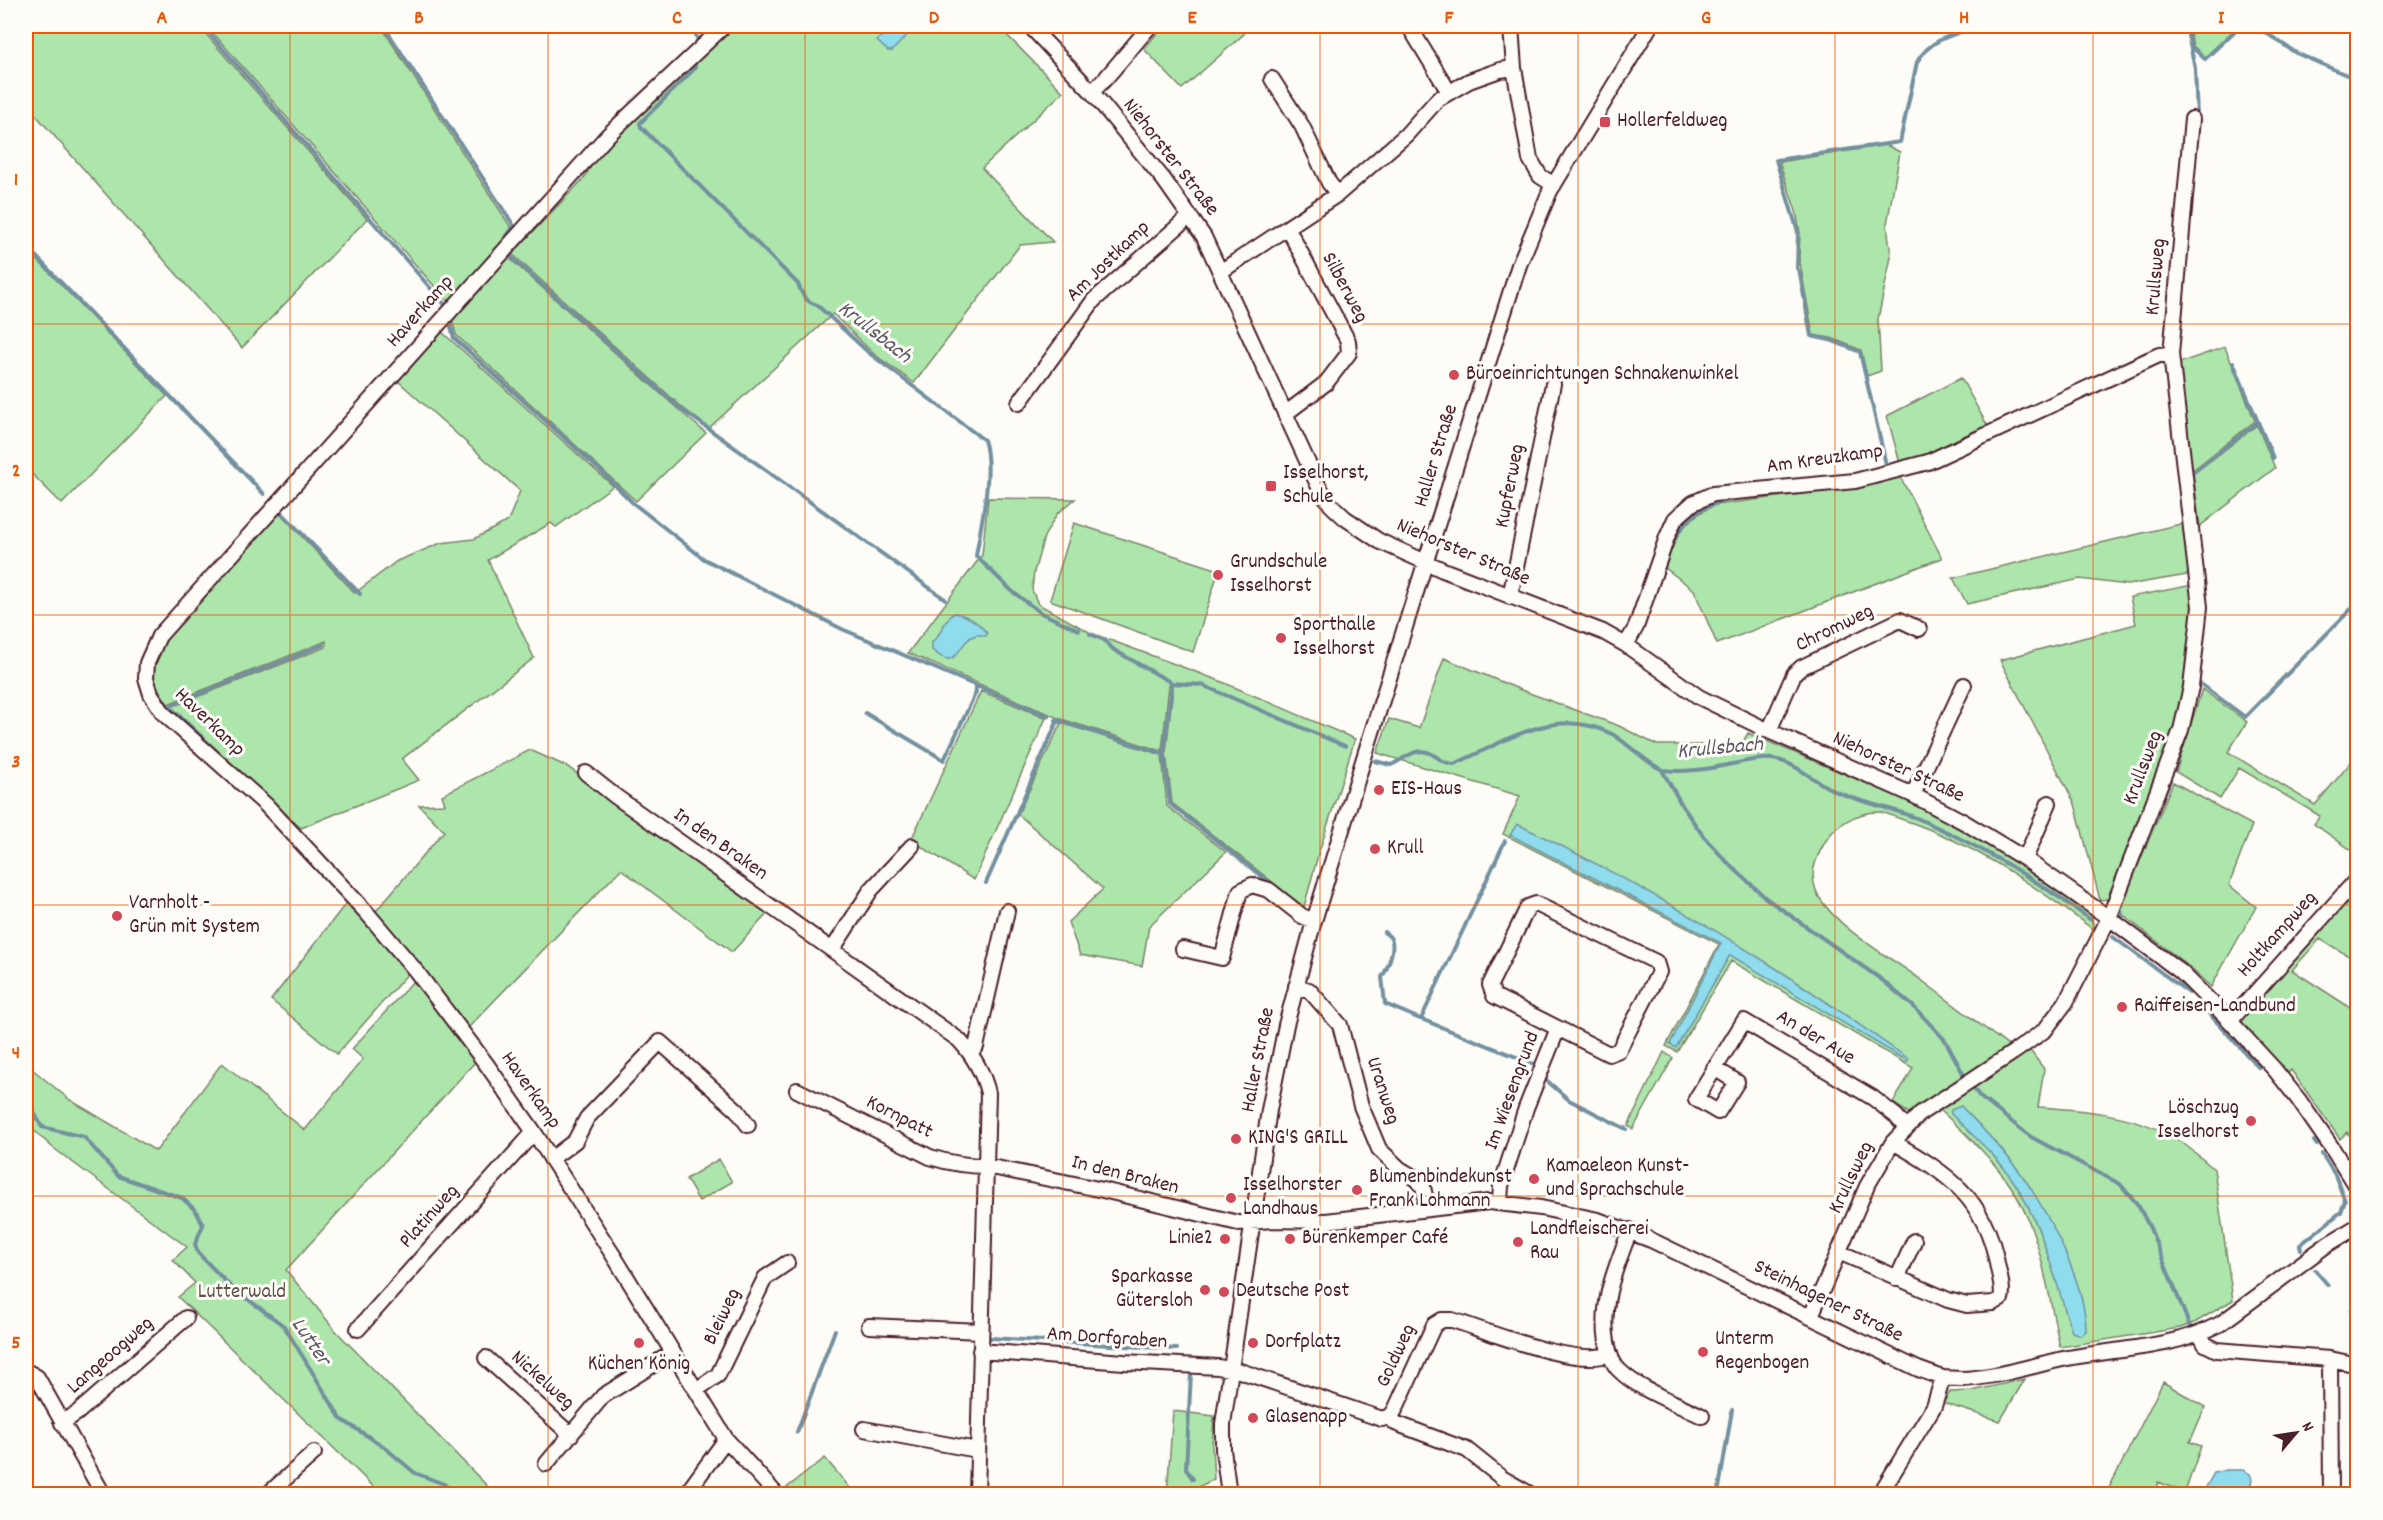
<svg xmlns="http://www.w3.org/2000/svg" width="2383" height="1520" font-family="Dekko,sans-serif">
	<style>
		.green { fill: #ace6ab; stroke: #7b826b; stroke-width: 1.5 }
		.water { fill: #8edced; stroke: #73909f; stroke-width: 1.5 }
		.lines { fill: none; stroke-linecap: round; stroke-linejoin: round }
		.stream { stroke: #73909f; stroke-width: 4 }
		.minor-casing { stroke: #4a1f2b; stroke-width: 18 }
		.minor { stroke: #fdfcf7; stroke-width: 14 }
		.grid { fill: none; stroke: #e8590c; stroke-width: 1.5; stroke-opacity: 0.55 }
		.poi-dot { fill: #d1495b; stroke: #fdfcf7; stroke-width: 2 }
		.labels { text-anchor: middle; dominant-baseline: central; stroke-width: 6; stroke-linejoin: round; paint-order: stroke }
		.poi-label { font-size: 21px; fill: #4a1f2b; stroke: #fdfcf7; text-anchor: start }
		.street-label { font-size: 21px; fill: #4a1f2b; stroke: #fdfcf7 }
		.park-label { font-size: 21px; fill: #62514b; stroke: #fdfcf7 }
		.water-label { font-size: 22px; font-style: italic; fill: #5e5865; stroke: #fdfcf7 }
		.neatline { fill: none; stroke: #e8590c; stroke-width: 2 }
		.grid-label { font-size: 20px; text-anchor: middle; font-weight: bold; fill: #e8590c }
	</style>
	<rect width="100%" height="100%" fill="#fdfcf7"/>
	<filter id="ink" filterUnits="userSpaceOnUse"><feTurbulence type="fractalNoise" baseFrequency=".0167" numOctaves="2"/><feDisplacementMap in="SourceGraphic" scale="12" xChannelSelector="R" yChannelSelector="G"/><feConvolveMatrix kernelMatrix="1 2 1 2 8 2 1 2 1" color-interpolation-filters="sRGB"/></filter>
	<g filter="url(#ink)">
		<path class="green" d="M 34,26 L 199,26 L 367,219 L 242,348 L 26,104 L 26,28 Z
			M 207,26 L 381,26 L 512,229 L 503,238 L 503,243 L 449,303 Z
			M 733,26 L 998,26 L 1063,92 L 982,168 L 1053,242 L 1020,245 L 914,383 L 874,354 L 833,314 L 709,428 L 683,408 L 512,254 L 584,178 L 594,161 L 626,127 Z
			M 1163,26 L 1235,26 L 1244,34 L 1182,89 L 1144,49 Z
			M 2188,26 L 2238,26 L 2205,57 L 2193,46 Z
			M 1886,145 L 1900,152 L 1887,224 L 1891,257 L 1878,319 L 1881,371 L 1867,376 L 1861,350 L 1831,338 L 1813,335 L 1799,258 L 1800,233 L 1796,211 L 1779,162 Z
			M 26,248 L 167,396 L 62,504 L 26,468 Z
			M 508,257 L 680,411 L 706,433 L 636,501 L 456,335 L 452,319 Z
			M 442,332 L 613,486 L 556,527 L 551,523 L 488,560 L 534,658 L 402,759 L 419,780 L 301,828 L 171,707 L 326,647 L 326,641 L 168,704 C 149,677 150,669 163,640 L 279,512 L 355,593 L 397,561 L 441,543 L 474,539 L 508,521 L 520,491 L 398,381 Z
			M 2225,347 L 2255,421 L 2189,473 L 2176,364 Z
			M 1961,378 L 1987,425 L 1924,455 L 1900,463 L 1887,416 Z
			M 2257,425 L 2275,468 L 2200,526 L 2193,474 Z
			M 1900,476 L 1942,558 L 1717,644 L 1694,590 L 1665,568 C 1677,534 1681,520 1715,505 L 1847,488 Z
			M 988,498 L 1075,499 L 1057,514 L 1044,537 L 1034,572 L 1032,590 L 1038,604 L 1091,633 L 1220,681 L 1355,739 L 1318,855 L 1304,907 L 1172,803 L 1166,753 L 1173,687 L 1169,685 L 1162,751 L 1058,718 L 908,653 L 982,555 Z
			M 1074,523 L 1219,570 L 1193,652 L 1050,600 Z
			M 2185,523 L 2191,567 L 2187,575 L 2127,585 L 2080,579 L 1967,604 L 1953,578 Z
			M 2188,586 L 2194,590 C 2195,618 2193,659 2187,687 C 2171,760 2137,830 2108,899 L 2100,900 L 2075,804 L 2000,660 L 2136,624 L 2130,597 Z
			M 1444,658 L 1521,690 L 1619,726 L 1657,745 L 1741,745 L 1748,733 L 1913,803 L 1988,845 L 2061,891 L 2091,915 L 2095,931 C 2037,887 1973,843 1904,820 C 1896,818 1886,812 1878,812 C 1857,812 1835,825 1825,842 C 1814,861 1808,876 1819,897 C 1840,931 1892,958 1924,982 C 1953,1004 1982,1026 2011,1048 L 1910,1114 L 1893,1103 L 1913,1068 L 1731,961 L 1677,1052 L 1666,1046 L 1719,944 L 1503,834 L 1520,796 L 1377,753 L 1389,719 L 1419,728 Z
			M 2202,689 L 2247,722 L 2228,752 L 2315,805 L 2357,755 L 2357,854 L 2314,824 L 2320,816 L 2239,768 L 2220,799 L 2176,772 Z
			M 981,691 L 1046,718 L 974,880 L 911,840 Z
			M 1061,723 L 1162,755 L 1167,806 L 1226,852 L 1149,926 L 1142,966 L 1080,955 L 1068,922 L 1103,889 L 1018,814 Z
			M 530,750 L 568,767 L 655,834 L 768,913 L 732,952 L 621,869 L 468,1028 L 420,965 L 375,912 L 444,831 L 419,805 L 445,804 L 442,795 Z
			M 2173,782 L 2252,825 L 2229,885 L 2256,907 L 2211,987 L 2187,965 L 2123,915 L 2121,906 Z
			M 2357,885 L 2357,961 L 2320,939 L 2292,970 L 2357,1012 L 2357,1146 L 2347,1132 L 2340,1139 L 2291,1070 L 2287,1074 L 2243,1024 L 2242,1016 Z
			M 347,902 L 410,971 L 337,1054 L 271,1000 Z
			M 415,979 L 476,1061 L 286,1270 L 336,1331 L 495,1494 L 381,1494 L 178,1297 L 195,1283 L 173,1260 L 187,1247 L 52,1147 L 26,1123 L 26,1064 L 70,1100 L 156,1151 L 222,1063 L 305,1130 L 363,1059 L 352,1049 Z
			M 2029,1049 L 2044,1069 L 2038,1107 C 2086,1110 2139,1114 2181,1142 C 2193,1150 2203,1160 2214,1169 L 2233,1300 L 2196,1322 L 2180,1328 L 2060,1347 C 2048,1294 2042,1235 2012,1188 C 1992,1158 1966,1134 1940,1110 Z
			M 1664,1052 L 1673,1058 L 1633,1129 L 1628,1126 Z
			M 719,1159 L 732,1182 L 699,1201 L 686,1179 Z
			M 2025,1379 L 2000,1421 L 1943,1403 L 1950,1392 L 1972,1391 Z
			M 2163,1382 L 2205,1407 L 2190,1442 L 2201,1446 L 2185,1492 L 2158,1482 L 2154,1494 L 2106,1494 Z
			M 1173,1411 L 1214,1416 L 1212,1446 L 1214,1479 L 1185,1494 L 1167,1494 Z
			M 825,1458 L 855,1494 L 787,1494 L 784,1490 Z"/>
		<path class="water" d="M 890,26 L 915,27 L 892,51 L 888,51 L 877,41 Z
			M 954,613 C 968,615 978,622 987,633 L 986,636 C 982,636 979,634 976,635 C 956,641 960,675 932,650 L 932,642 C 942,635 943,620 954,613 Z
			M 1517,824 C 1606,867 1694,916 1777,969 C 1822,998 1865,1029 1909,1059 L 1907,1061 L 1730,955 L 1676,1048 L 1670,1044 L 1721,943 L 1510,835 Z
			M 1961,1106 C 1982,1128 2004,1150 2022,1175 C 2049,1215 2086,1283 2086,1331 L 2080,1335 L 2072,1332 C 2055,1281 2044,1228 2014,1182 C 1997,1156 1973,1136 1951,1114 L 1951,1110 Z
			M 2226,1470 L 2243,1470 L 2250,1474 L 2252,1479 L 2249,1494 L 2202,1494 L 2214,1473 Z"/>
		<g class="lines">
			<path class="stream" d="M 26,26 L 27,26
				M 203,26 L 446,306
				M 384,26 L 514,226 L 505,239
				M 693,26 L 698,41
				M 2174,26 L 2177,30
				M 2186,26 L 2195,68 L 2197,118
				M 2256,26 L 2296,53 L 2358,80
				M 2192,47 L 2205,59 L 2240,26
				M 695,63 L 695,68 L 640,123 L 641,127 L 798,284 C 802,294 805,302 817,305 L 869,353 L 984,440 C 994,470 981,524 976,556 L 1013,592 L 1041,613 L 1079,630
				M 26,246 L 264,494
				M 509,255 L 681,409 L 945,599
				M 450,323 L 454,338 L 601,471 L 633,503 L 704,559 L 842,629 L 1048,716
				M 2233,362 L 2273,458
				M 2027,409 L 2146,353
				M 1887,469 L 1860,352 L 1830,340 L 1811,336 L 1800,274 L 1797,268 L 1798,232 L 1776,160 L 1900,142 L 1917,62 C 1930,38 1956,34 1980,26
				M 2192,479 L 2191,474 L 2258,422
				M 281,512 L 360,594
				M 1672,544 C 1688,513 1705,504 1739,498
				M 2203,580 L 2206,602
				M 1090,634 L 1104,640 L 1114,650 L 1172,683 L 1202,685 L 1345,746
				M 2199,677 L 2206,609
				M 2198,682 L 2245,717 L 2358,602
				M 1172,683 L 1164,754 L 1170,804 L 1274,886
				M 865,713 L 944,760 L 976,692 L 975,686
				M 1056,720 L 1164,754
				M 2188,729 L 2195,699
				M 226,760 L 169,706 L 323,645
				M 1375,761 L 1391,765 C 1403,760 1417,745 1432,754 C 1440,759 1444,763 1454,764 C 1505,743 1554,704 1612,734 C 1625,741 1652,768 1664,770 C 1688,773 1714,768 1737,763 C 1748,761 1761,758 1773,759 C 1798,763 1815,783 1837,792 C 1863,803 1892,808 1919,819 C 1981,846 2037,880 2091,920
				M 1662,770 L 1683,807 L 1704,837 L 1727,862 L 1767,899 L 1882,980 L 1914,1007 L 1945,1040 L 1965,1077 L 1980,1097 L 2031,1137 L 2120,1184 L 2138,1205 L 2150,1228 L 2191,1329
				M 2174,770 L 2182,745
				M 2161,802 L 2170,780
				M 282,813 L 296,826
				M 1505,841 L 1421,1019 L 1534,1064
				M 986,883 L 1058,720
				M 2119,906 L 2122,916
				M 1384,932 C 1386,934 1390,936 1391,939 C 1396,947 1387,970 1382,977 L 1385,1004 L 1420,1019
				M 2113,937 L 2189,993
				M 2203,1007 L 2259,1068
				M 1545,1079 L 1569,1100 L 1626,1129
				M 26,1098 L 42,1127 L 84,1137 L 118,1176 L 182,1198 L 196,1211 L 203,1225 L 195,1244 L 198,1253 L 230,1286 L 284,1326 L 341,1419 L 383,1446 L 415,1473 L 444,1484 L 455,1494
				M 2314,1141 L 2317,1145
				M 2301,1249 L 2300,1245 L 2341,1212 L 2345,1201 L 2335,1175 L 2322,1154
				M 2315,1270 L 2328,1285
				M 2351,1310 L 2358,1331
				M 991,1338 L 1177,1349
				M 1191,1373 L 1186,1469 L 1193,1479
				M 797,1432 L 835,1330
				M 1718,1494 L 1732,1410"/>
			<defs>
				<path id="minor" d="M 724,26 L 608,135 L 159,636 L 147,663 L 146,678 L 151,694 L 164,714 L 266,805 L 367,913 L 416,971 L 487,1065 L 534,1132 L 615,1258 L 726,1439 L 776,1494
					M 1030,26 L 1092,92 L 1164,180 L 1204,237 L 1319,487 L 1331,505 L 1345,518 L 1379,541 L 1443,570 L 1603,632 L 1626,645 L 1699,697 L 1769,731 L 1913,795 L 1964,822 L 2025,859 L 2109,918 L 2181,972 L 2230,1021 L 2275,1070 L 2298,1099 L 2332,1148 L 2358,1190
					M 1409,26 L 1449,92
					M 1511,26 L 1514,68 L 1530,159 L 1540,176 L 1554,185
					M 1272,79 L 1302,126 L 1329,183 L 1338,194
					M 1092,92 L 1105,79 L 1150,26
					M 1220,272 L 1338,194 L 1406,135 L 1438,99 L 1469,81 L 1500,70 L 1514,68
					M 1019,403 L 1094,300 L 1190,216
					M 1285,414 L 1326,383 L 1349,353 L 1348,341 L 1288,229
					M 1510,597 L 1553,384
					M 1626,645 L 1636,627 L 1667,537 L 1675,519 L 1693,503 L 1713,494 L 1855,481 L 1928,462 L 2159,355 L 2171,354
					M 1769,731 L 1794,674 L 1802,667 L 1900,620 L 1919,629
					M 586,773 L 615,796 L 959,1040 C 974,1056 983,1072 988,1093 L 977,1494
					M 1913,795 L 1964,685
					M 2025,859 L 2049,803
					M 1536,904 L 1656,962 L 1659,972 L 1619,1050 L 1609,1054 L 1494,996 L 1490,985 L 1528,907 Z
					M 1183,949 L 1222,958 L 1240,891 L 1252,885 L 1269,890 L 1302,916 L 1314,921
					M 832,950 L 871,890 L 912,846
					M 1296,986 L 1309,990 L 1340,1025 L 1361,1106 L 1379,1149 L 1400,1169 L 1417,1179 L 1423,1187 L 1428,1209
					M 2230,1021 L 2358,878
					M 971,1053 L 976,1047 L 1007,911
					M 1714,1068 L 1737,1082 L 1718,1112 L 1696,1099 L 1744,1021 L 1873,1098 L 1896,1116 L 1906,1128
					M 797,1090 L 930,1157 C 949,1163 967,1166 987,1166 L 1103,1190 L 1238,1223 L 1272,1220 L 1326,1221 L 1489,1202 L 1541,1208 L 1598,1220 L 1651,1240 L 1918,1369 L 1943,1378 L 1960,1379 C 1996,1378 2033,1365 2068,1358 C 2120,1348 2171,1349 2220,1324 L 2328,1244 L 2358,1226
					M 551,1159 L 575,1141 L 587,1118 L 660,1042 L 737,1110 L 748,1125
					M 1500,1202 L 1501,1186 L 1526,1108 L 1558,1028
					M 1630,1230 C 1616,1268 1600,1301 1607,1342 C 1609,1353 1612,1364 1620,1371 C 1638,1389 1678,1404 1702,1416
					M 1839,1252 L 1948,1300 L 1967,1305 L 1993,1303 L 2001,1299 C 2004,1288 1999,1275 1997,1263 C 1985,1198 1947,1173 1893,1142
					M 1897,1279 L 1914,1241
					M 1811,1316 L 1867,1186 L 1893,1142 L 1921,1113 L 2014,1052 L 2045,1030 L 2066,1002 L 2109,918 L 2181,730 L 2191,687 L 2200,607 L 2171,354 L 2192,119
					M 869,1326 L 981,1331
					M 358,1329 L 534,1132
					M 2200,1334 L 2205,1344 L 2217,1350 L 2330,1359 L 2358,1365
					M 980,1351 L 1124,1362 L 1218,1367 L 1240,1371 L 1382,1419 L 1391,1416 L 1395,1410 L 1434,1325 L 1442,1320 L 1452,1320 C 1488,1331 1577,1368 1609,1354
					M 486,1358 L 571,1435
					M 2330,1359 L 2331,1494
					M 26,1373 L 30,1373 L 37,1377 L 103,1494
					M 696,1390 L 718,1375 L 765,1278 L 787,1263
					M 1391,1416 L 1395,1423 L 1467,1450 L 1502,1478 L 1530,1494
					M 62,1423 L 77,1413 L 186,1318
					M 864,1429 L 977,1450
					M 546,1464 L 603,1396 L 672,1353
					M 268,1494 L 314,1453
					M 686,1494 L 726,1439
					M 1229,1494 L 1223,1450 L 1223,1424 L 1269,1110 L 1286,1025 L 1314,921 L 1367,748 L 1519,265 L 1550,191 L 1650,26
					M 1880,1494 L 1934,1406 L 1943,1378"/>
			</defs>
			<use href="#minor" class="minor-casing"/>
			<use href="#minor" class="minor"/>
		</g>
	</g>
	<path class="grid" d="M 290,26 L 290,1494M 548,26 L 548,1494M 805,26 L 805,1494M 1063,26 L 1063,1494M 1320,26 L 1320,1494M 1578,26 L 1578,1494M 1835,26 L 1835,1494M 2093,26 L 2093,1494M 26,324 L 2358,324M 26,615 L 2358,615M 26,905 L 2358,905M 26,1196 L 2358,1196"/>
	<g class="poi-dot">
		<rect x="1599" y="116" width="12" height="12" rx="3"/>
		<circle cx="1454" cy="375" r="6"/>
		<rect x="1265" y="480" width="12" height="12" rx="3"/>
		<circle cx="1218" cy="575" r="6"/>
		<circle cx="1281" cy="638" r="6"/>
		<circle cx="1379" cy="790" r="6"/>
		<circle cx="1375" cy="849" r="6"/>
		<circle cx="117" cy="916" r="6"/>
		<circle cx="2122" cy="1007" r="6"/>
		<circle cx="2251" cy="1121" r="6"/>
		<circle cx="1236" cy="1139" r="6"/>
		<circle cx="1534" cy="1179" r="6"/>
		<circle cx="1357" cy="1190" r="6"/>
		<circle cx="1231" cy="1198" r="6"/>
		<circle cx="1225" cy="1239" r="6"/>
		<circle cx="1290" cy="1239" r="6"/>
		<circle cx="1518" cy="1242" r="6"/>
		<circle cx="1205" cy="1290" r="6"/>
		<circle cx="1224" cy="1292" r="6"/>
		<circle cx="639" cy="1343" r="6"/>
		<circle cx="1253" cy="1343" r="6"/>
		<circle cx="1703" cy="1352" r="6"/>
		<circle cx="1253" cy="1418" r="6"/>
	</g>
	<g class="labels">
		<g class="poi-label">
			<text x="1617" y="122">Hollerfeldweg</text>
			<text x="1466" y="375">Büroeinrichtungen Schnakenwinkel</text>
			<text x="1283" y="474">Isselhorst,<tspan x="1283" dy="24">Schule</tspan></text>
			<text x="1230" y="563">Grundschule<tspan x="1230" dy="24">Isselhorst</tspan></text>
			<text x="1293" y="626">Sporthalle<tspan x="1293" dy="24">Isselhorst</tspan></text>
			<text x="1391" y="790">EIS-Haus</text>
			<text x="1387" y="849">Krull</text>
			<text x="129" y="904">Varnholt -<tspan x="129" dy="24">Grün mit System</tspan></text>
			<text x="2134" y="1007">Raiffeisen-Landbund</text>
			<text x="2239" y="1109" text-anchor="end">Löschzug<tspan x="2239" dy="24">Isselhorst</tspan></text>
			<text x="1248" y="1139">KING'S GRILL</text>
			<text x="1546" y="1167">Kamaeleon Kunst-<tspan x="1546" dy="24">und Sprachschule</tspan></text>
			<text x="1369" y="1178">Blumenbindekunst<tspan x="1369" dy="24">Frank Lohmann</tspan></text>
			<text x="1243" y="1186">Isselhorster<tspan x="1243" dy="24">Landhaus</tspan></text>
			<text x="1530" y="1230">Landfleischerei<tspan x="1530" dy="24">Rau</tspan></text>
			<text x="1213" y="1239" text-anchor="end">Linie2</text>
			<text x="1302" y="1239">Bürenkemper Café</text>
			<text x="1193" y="1278" text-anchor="end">Sparkasse<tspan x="1193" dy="24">Gütersloh</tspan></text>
			<text x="1236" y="1292">Deutsche Post</text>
			<text x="1715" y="1340">Unterm<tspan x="1715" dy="24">Regenbogen</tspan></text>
			<text x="1265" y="1343">Dorfplatz</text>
			<text x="639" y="1365" text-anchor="middle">Küchen König</text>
			<text x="1265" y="1418">Glasenapp</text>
		</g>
		<g class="street-label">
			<text transform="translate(1170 158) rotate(52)">Niehorster Straße</text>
			<text transform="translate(1109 262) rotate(-44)">Am Jostkamp</text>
			<text transform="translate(2157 277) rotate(-85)">Krullsweg</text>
			<text transform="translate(1344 288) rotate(62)">Silberweg</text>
			<text transform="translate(421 312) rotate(-48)">Haverkamp</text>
			<text transform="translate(1437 456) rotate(-73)">Haller Straße</text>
			<text transform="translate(1825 460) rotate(-8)">Am Kreuzkamp</text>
			<text transform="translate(1511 486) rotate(-79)">Kupferweg</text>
			<text transform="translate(1463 553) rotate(23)">Niehorster Straße</text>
			<text transform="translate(1835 629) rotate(-26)">Chromweg</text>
			<text transform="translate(209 723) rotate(44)">Haverkamp</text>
			<text transform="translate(1898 768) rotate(25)">Niehorster Straße</text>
			<text transform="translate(2144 768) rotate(-69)">Krullsweg</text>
			<text transform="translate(720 845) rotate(35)">In den Braken</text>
			<text transform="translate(2278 935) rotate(-48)">Holtkampweg</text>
			<text transform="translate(1815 1038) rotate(31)">An der Aue</text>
			<text transform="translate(1259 1060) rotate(-79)">Haller Straße</text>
			<text transform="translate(530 1091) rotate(55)">Haverkamp</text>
			<text transform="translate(1382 1091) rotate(72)">Uranweg</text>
			<text transform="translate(1513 1091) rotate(-70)">Im Wiesengrund</text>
			<text transform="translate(899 1118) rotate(27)">Kornpatt</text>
			<text transform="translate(1125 1176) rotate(14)">In den Braken</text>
			<text transform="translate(1852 1178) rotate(-64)">Krullsweg</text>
			<text transform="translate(430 1217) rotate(-48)">Platinweg</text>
			<text transform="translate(1828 1302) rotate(26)">Steinhagener Straße</text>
			<text transform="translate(723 1317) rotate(-64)">Bleiweg</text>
			<text transform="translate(1107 1339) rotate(4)">Am Dorfgraben</text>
			<text transform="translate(111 1356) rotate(-41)">Langeoogweg</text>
			<text transform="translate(1397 1356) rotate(-65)">Goldweg</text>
			<text transform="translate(542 1381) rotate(42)">Nickelweg</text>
		</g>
		<g class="park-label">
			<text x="242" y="1293">Lutterwald</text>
		</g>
		<g class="water-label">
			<text transform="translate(874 333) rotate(38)">Krullsbach</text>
			<text transform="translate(1720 749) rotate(-5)">Krullsbach</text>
			<text transform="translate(310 1342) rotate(56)">Lutter</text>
		</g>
	</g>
	<rect width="2383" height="1520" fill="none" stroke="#fdfcf7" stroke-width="66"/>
	<g transform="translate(2296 1433) rotate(61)" stroke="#fdfcf7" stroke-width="4.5" paint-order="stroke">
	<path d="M0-4.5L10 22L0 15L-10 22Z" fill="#4a1f2b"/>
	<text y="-9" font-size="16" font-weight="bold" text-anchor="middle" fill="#4a1f2b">N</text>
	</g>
	<rect x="33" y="33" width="2317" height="1454" class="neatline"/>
	<g class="grid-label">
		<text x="162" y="23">A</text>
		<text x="419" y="23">B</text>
		<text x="677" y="23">C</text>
		<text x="934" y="23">D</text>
		<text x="1192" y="23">E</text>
		<text x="1449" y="23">F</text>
		<text x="1706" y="23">G</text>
		<text x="1964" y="23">H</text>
		<text x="2221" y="23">I</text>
		<text x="16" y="185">1</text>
		<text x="16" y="476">2</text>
		<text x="16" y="767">3</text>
		<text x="16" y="1058">4</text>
		<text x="16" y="1348">5</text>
	</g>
</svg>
